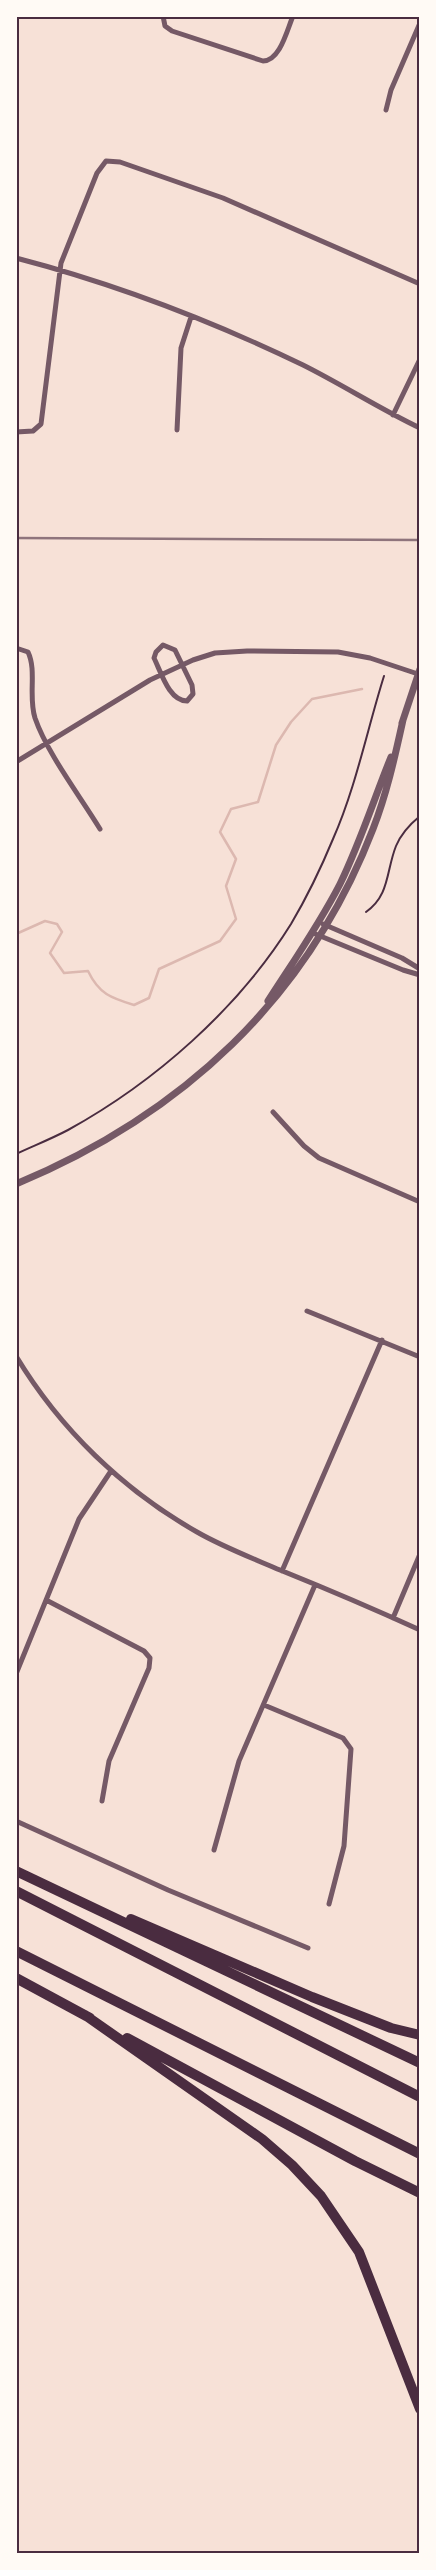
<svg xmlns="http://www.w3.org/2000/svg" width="436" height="2570" font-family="Figtree,sans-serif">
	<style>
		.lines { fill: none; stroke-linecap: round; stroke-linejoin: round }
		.stream { stroke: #dcb8b0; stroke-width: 2.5 }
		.path { stroke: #4a2c40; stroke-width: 2 }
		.minor { stroke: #755966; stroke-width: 5 }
		.tertiary { stroke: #755966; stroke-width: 7 }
		.motorway { stroke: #4a2c40; stroke-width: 10 }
		.rail { stroke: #8f747c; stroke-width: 2.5 }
		.neatline { fill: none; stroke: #4a2c40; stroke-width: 2 }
	</style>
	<rect width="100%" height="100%" fill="#f7e1d7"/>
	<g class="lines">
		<path class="stream" d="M 16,934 L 45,921 L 57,924 L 62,932 L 50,953 L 64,973 L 88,971 C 99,994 111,998 134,1005 L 149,998 L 159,969 L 220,941 L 236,919 L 226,886 L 236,859 L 220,832 L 231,809 L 258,802 L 276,745 L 291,722 L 312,699 L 362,689"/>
		<path class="path" d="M 366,912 C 390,895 386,871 396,846 C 401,834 409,825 420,816
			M 16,1154 C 33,1146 51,1139 68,1130 C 155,1082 238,1009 291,924 C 307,897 321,868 333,839 C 356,787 367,730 384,676"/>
		<path class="minor" d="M 163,16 L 165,26 L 172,31 L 263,61 C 280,61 287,30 293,16
			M 386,110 L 391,90 L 420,23
			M 16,258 C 112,283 214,322 303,365 C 343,385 380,409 420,428
			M 393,415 L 420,359
			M 177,430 L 181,348 L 191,317
			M 16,432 L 33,431 L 41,424 L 61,263 L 97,173 L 106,161 L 120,162 L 223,198 L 420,284
			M 163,645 L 175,650 L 192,685 L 193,694 L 187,701 C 169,701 161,672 154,658 L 156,652 Z
			M 16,648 L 28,652 C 37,671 28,696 35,718 C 47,753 80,796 100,829
			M 16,762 L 150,680 L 193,660 L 215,653 L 247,651 L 338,652 L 370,658 L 418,674
			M 323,924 L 402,958 L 420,969
			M 313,933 L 403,970 L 420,975
			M 273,1112 L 304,1146 L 319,1158 L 420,1202
			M 307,1311 L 420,1357
			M 16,1356 C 60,1429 123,1490 197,1532 C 223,1547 252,1558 280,1570 C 327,1589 374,1609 420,1630
			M 282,1571 L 382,1340
			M 48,1601 L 144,1651 L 150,1658 L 149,1668 L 109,1761 L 102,1801
			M 393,1618 L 420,1554
			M 16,1674 L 79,1519 L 111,1471
			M 264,1705 L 343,1738 L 351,1749 L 344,1846 L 329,1904
			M 16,1821 L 168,1890 L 308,1948
			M 214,1850 L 239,1761 L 315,1585"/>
		<path class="tertiary" d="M 402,723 L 420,669
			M 268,1001 C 293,962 319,925 340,884 C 360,843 374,799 391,757
			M 16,1184 C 182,1115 308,998 373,829 C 387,793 395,756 403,720"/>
		<path class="motorway" d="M 16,1871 L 420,2063
			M 16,1891 L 420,2097
			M 131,1919 L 312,1997 L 391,2028 L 420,2035
			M 16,1951 L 420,2154
			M 16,1978 L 90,2018
			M 85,2015 L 262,2139 L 292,2165 L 321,2196 L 359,2252 L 420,2409
			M 127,2038 L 355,2161 L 420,2193"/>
		<path class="rail" d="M 16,538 L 420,540"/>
	</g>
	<rect width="436" height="2570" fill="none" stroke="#fffaf5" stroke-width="35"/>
	<rect x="18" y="18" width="400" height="2534" class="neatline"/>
</svg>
